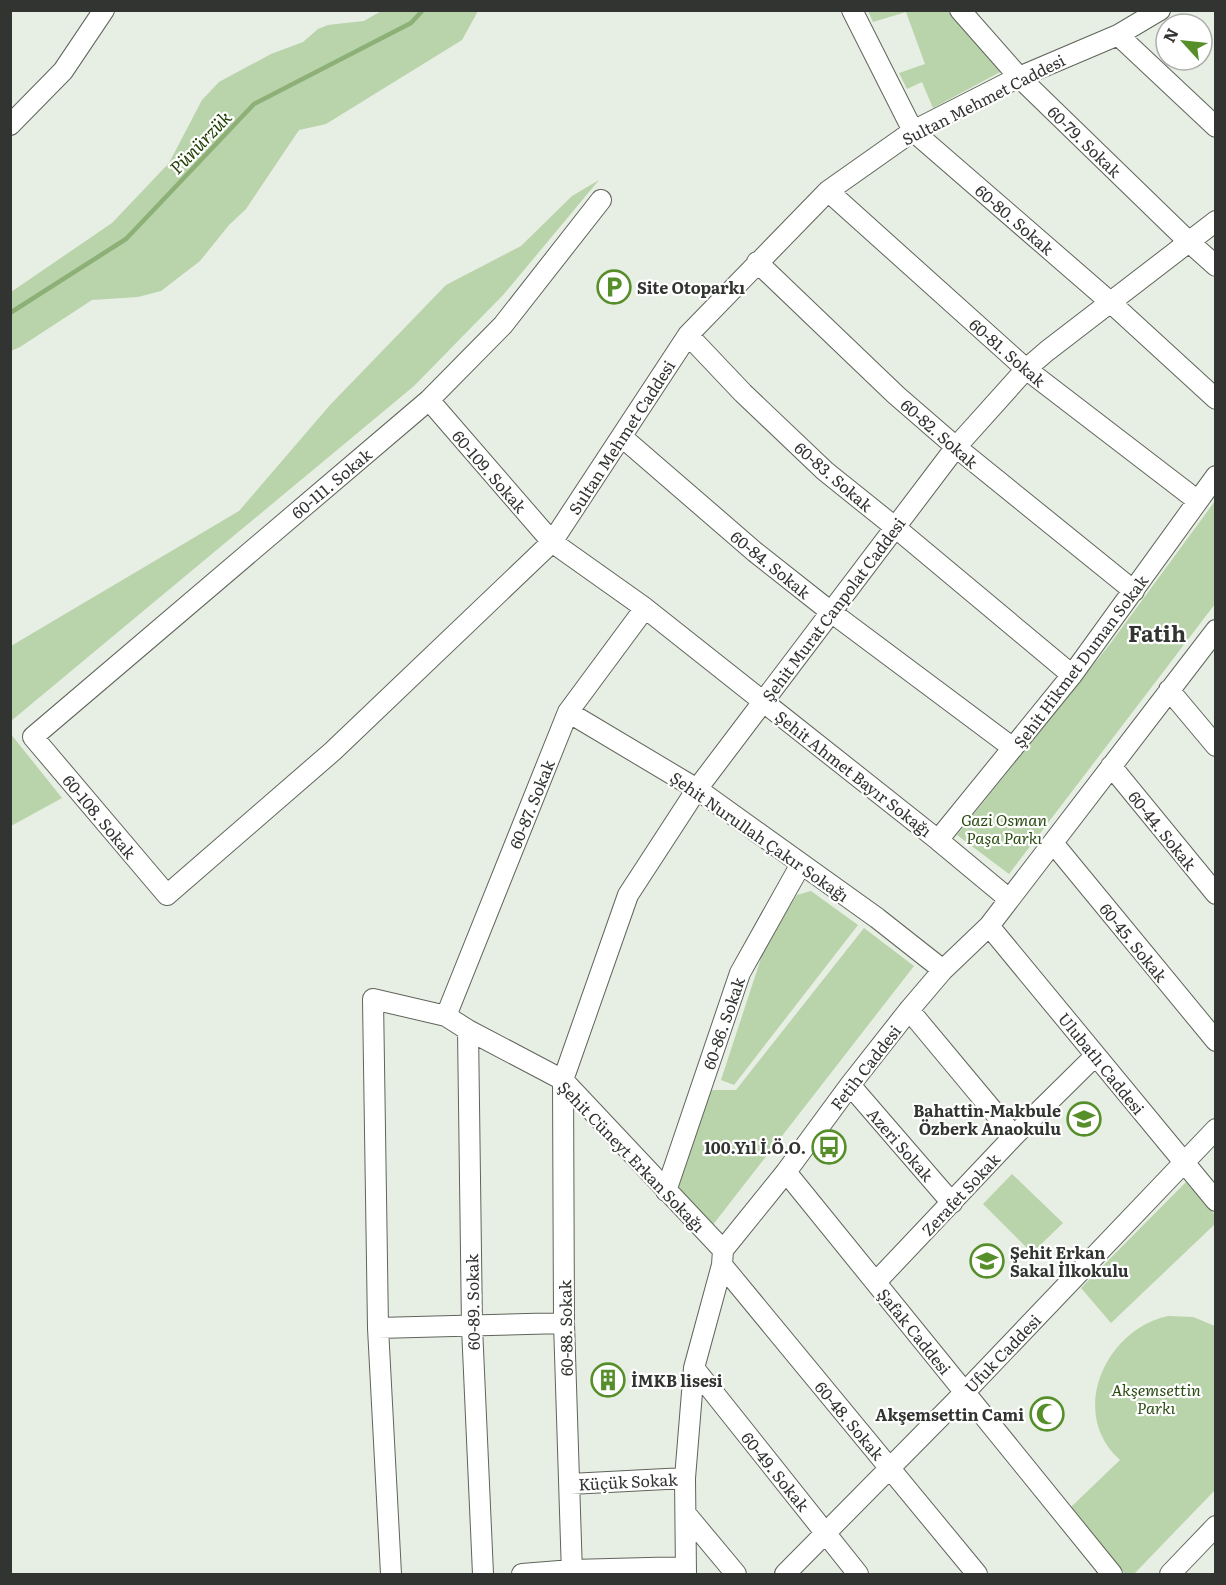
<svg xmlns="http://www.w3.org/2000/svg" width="1226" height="1585" font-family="Literata,serif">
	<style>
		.green { fill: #b9d3aa }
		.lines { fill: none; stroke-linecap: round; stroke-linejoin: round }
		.stream { stroke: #8db077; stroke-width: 4.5 }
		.minor-casing { stroke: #5f655b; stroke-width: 22 }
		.minor { stroke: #fff; stroke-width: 20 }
		.labels { text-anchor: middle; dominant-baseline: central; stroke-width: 4.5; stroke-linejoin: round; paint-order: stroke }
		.street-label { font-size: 16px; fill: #313430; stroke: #fff }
		.poi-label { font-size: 16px; font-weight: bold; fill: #313430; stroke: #fff; text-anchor: start }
		.park-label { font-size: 16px; font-style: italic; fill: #2b4c10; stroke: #fff }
		.water-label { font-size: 18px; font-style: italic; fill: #1d3d00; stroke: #fff }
		.district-label { font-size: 22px; font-weight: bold; fill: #313430; stroke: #fff }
	</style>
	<rect width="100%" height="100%" fill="#e7eee3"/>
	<path class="green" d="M 383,10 L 478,11 L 462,40 L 326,124 L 299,130 L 246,209 L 229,225 L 200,261 L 161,291 L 138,297 L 92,300 L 20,347 L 11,351 L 11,292 L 112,223 L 169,163 L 202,100 L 219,82 L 271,54 L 303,42 L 318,29 L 328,25 L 364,21 Z
		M 868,11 L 948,11 L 1002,71 L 933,108 L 922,82 L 907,89 L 899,73 L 925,64 L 906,12 L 873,22 Z
		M 599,180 L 504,294 L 414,386 L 11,721 L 11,646 L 239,511 L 330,405 L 446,285 L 521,246 L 572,196 Z
		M 1215,501 L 1215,604 L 1009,874 L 957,835 L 1110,644 Z
		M 10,733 L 62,798 L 11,826 L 10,826 Z
		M 811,891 L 858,925 L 734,1085 L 721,1080 L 767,940 L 797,895 Z
		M 864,928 L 914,966 L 712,1226 L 673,1183 L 708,1090 L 736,1090 Z
		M 1012,1174 L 1063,1223 L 1032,1253 L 983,1204 Z
		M 1186,1182 L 1215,1215 L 1215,1224 L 1111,1323 L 1081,1288 Z
		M 1168,1316 L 1193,1317 L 1215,1326 L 1215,1490 L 1134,1574 L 1125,1574 L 1070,1508 L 1120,1460 C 1067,1413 1106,1329 1168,1316 Z"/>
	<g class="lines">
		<path class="stream" d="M 10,313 L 126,239 L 254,104 L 411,23 L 423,10"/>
		<defs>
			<path id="minor" d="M 852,10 L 913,131 L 1109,301 L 1216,399
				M 960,10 L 1019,77 L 1188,241 L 1216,266
				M 1118,35 L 1216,127
				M 10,125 L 63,71 L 104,10
				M 828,191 L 1026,369 L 1198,501
				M 601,200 L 503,325 L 429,400 L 33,737 L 167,895 L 333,751 L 552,542 L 688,335 L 828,191 L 913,131 L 1019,77 L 1118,35 L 1160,10
				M 757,262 L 896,395 L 956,447 L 1134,591
				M 688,335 L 743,393 L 825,471 L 896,528 L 1072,675
				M 429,400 L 552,542 L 645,608 L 938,840 L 1009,899
				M 622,437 L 755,552 L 831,612 L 1013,748
				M 1169,690 L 1216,746
				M 568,712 L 697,789 L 877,918 L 943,970
				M 1111,766 L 1216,894
				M 938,840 L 1072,675 L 1216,476
				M 1053,843 L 1216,1041
				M 989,926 L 1216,1201
				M 909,1010 L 1014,1136
				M 446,1016 L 568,712 L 645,608
				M 468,1030 L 472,1327 L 483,1574
				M 850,1085 L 952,1203
				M 786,1172 L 1112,1574
				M 666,1191 L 740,973 L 801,864
				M 722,1265 L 977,1574
				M 876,1282 L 1014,1136 L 1095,1056
				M 378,1328 L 564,1323
				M 694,1368 L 858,1574
				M 570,1484 L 685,1478
				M 686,1514 L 736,1574
				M 391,1574 L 378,1328 L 373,999 L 446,1016 L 468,1030 L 563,1080 L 723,1250
				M 522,1574 L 572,1570 L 686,1567
				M 572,1574 L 564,1323 L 563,1080 L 628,895 L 697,789 L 956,447 L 1026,369 L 1047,351 L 1216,221
				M 686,1574 L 685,1478 L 694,1368 L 722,1265 L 723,1250 L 786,1172 L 850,1085 L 909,1010 L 943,970 L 989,926 L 1216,630
				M 785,1574 L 964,1393 L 1216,1129
				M 1170,1574 L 1216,1526"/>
		</defs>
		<use href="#minor" class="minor-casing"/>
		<use href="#minor" class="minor"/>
	</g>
	<defs>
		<symbol id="parking-ring" viewBox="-11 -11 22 22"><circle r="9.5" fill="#fff" stroke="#568e2a" stroke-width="1.5"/><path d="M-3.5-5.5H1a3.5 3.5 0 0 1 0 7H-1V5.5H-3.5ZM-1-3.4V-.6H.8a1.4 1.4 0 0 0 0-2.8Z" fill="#568e2a"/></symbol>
		<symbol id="school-ring" viewBox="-11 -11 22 22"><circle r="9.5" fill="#fff" stroke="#568e2a" stroke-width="1.5"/><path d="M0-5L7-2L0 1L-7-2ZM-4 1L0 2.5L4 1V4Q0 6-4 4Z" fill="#568e2a"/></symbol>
		<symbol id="bus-ring" viewBox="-11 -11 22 22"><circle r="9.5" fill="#fff" stroke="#568e2a" stroke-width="1.5"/><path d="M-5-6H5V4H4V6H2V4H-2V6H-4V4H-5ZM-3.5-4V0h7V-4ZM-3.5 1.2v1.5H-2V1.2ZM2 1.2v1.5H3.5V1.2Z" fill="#568e2a"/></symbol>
		<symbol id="building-ring" viewBox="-11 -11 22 22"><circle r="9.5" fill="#fff" stroke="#568e2a" stroke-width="1.5"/><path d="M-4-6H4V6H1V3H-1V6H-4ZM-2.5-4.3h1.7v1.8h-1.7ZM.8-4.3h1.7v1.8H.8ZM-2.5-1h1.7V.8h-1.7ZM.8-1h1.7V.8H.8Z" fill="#568e2a"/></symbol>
		<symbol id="mosque-ring" viewBox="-11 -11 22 22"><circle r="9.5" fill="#fff" stroke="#568e2a" stroke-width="1.5"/><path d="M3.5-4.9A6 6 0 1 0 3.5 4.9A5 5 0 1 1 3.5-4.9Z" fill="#568e2a"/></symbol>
	</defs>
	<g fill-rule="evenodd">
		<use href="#parking-ring" x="595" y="268" width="38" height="38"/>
		<use href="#school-ring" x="1065" y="1100" width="38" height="38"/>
		<use href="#bus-ring" x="810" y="1128" width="38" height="38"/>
		<use href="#school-ring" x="968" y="1242" width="38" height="38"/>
		<use href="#building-ring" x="589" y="1361" width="38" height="38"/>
		<use href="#mosque-ring" x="1028" y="1395" width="38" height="38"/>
	</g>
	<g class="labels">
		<g class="street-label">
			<text transform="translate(983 99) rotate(-27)">Sultan Mehmet Caddesi</text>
			<text transform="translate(1085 141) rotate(44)">60-79. Sokak</text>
			<text transform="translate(1015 219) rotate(41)">60-80. Sokak</text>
			<text transform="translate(1008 352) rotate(41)">60-81. Sokak</text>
			<text transform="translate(940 433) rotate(41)">60-82. Sokak</text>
			<text transform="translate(621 437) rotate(-57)">Sultan Mehmet Caddesi</text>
			<text transform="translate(490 471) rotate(49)">60-109. Sokak</text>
			<text transform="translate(834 476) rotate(41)">60-83. Sokak</text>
			<text transform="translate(331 483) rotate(-40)">60-111. Sokak</text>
			<text transform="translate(771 564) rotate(39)">60-84. Sokak</text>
			<text transform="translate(833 609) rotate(-53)">Şehit Murat Canpolat Caddesi</text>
			<text transform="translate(1080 661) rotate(-53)">Şehit Hikmet Duman Sokak</text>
			<text transform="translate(854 773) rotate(38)">Şehit Ahmet Bayır Sokağı</text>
			<text transform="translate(531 804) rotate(-68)">60-87. Sokak</text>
			<text transform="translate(100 816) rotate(50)">60-108. Sokak</text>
			<text transform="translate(1163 830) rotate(51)">60-44. Sokak</text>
			<text transform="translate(760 836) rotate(35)">Şehit Nurullah Çakır Sokağı</text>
			<text transform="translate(1134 942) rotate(51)">60-45. Sokak</text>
			<text transform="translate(723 1023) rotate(-71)">60-86. Sokak</text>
			<text transform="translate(1102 1063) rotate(51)">Ulubatlı Caddesi</text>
			<text transform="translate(865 1067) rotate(-52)">Fetih Caddesi</text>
			<text transform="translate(901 1144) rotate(49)">Azeri Sokak</text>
			<text transform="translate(632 1156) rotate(46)">Şehit Cüneyt Erkan Sokağı</text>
			<text transform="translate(960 1194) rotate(-47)">Zerafet Sokak</text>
			<text transform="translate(472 1302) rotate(-91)">60-89. Sokak</text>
			<text transform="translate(565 1328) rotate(-91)">60-88. Sokak</text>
			<text transform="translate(915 1331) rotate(51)">Şafak Caddesi</text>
			<text transform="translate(1002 1353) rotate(-46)">Ufuk Caddesi</text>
			<text transform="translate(850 1420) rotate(50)">60-48. Sokak</text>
			<text transform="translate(776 1471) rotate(51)">60-49. Sokak</text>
			<text transform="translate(628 1481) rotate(-3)">Küçük Sokak</text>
		</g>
		<g class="poi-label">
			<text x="637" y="287">Site Otoparkı</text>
			<text x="1061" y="1110" text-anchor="end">Bahattin-Makbule<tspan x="1061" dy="18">Özberk Anaokulu</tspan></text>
			<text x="806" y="1147" text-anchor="end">100.Yıl İ.Ö.O.</text>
			<text x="1010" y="1252">Şehit Erkan<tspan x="1010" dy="18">Sakal İlkokulu</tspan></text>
			<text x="631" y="1380">İMKB lisesi</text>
			<text x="1024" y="1414" text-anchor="end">Akşemsettin Cami</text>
		</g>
		<g class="park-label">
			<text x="1004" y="819">Gazi Osman<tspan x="1004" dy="18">Paşa Parkı</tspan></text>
			<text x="1156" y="1389">Akşemsettin<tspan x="1156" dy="18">Parkı</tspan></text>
		</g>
		<g class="water-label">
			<text transform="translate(200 142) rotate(-46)">Pünürzük</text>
		</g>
		<g class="district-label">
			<text x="1157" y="632">Fatih</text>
		</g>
	</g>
	<rect width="1226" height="1585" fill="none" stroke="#313430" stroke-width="24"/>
	<g transform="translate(1184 42) rotate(297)"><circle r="28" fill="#ffffff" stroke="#adaeac" stroke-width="1.5"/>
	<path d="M0-4.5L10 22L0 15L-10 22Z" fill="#568e2a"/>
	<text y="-9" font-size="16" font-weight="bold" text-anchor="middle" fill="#313430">N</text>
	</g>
</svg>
